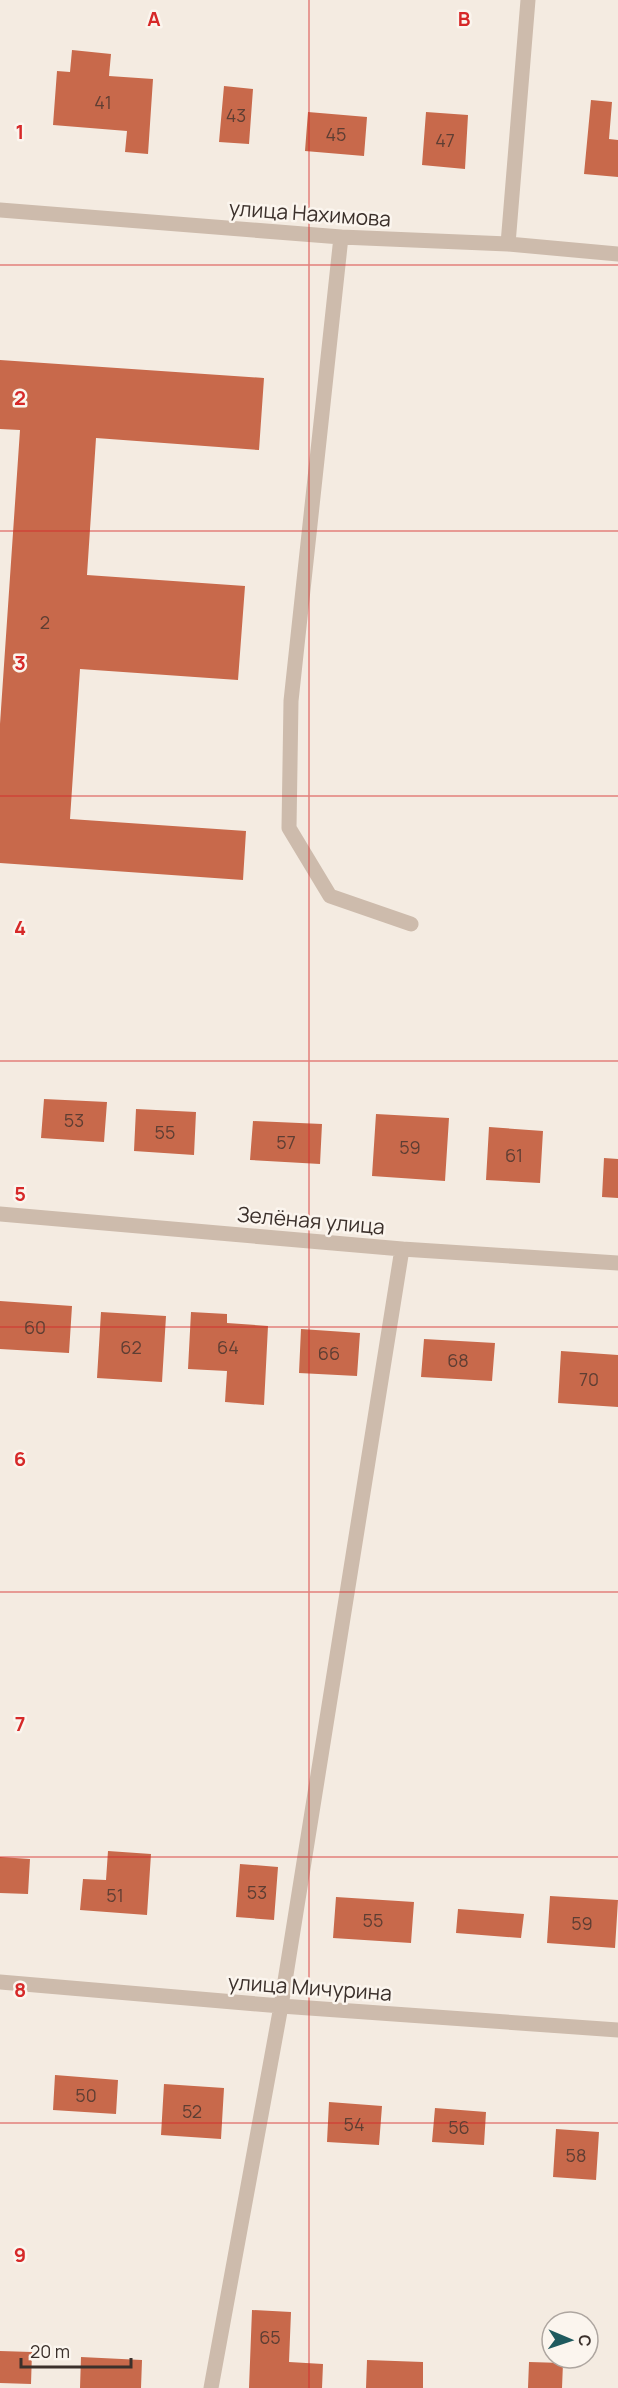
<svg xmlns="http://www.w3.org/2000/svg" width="618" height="2388" font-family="Manrope,sans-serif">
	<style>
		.building { fill: #c8694b }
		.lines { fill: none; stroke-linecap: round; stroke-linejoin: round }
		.minor { stroke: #cdbbac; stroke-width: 15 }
		.grid { fill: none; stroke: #d62828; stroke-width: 1.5; stroke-opacity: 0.55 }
		.labels { text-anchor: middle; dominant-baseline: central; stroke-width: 5; stroke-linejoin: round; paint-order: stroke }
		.number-label { font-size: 18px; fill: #5e3e33 }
		.street-label { font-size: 21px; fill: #3b302b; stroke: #fbf5ee }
		.grid-label { font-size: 20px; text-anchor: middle; font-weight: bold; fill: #d62828; stroke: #fbf5ee; stroke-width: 5; stroke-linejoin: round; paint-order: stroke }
	</style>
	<rect width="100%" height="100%" fill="#f4ebe1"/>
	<path class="building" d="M 72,50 L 111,54 L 109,76 L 153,79 L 148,154 L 125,152 L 127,131 L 53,125 L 57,71 L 70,72 Z
		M 224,86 L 253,89 L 249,144 L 219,142 Z
		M 591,100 L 612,102 L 609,139 L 618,140 L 618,177 L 584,174 Z
		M 308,112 L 367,117 L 364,156 L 305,151 Z
		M 426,112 L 468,115 L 465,169 L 422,165 Z
		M 0,360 L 264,378 L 259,450 L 96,438 L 87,575 L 245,586 L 238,680 L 80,669 L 70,819 L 246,831 L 243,880 L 0,863 L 0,724 L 20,430 L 0,429 Z
		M 44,1099 L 107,1102 L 104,1142 L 41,1138 Z
		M 136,1109 L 196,1112 L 194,1155 L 134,1151 Z
		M 376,1114 L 449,1118 L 445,1181 L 372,1176 Z
		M 253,1121 L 322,1124 L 320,1164 L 250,1160 Z
		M 489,1127 L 543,1131 L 540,1183 L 486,1180 Z
		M 604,1158 L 618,1159 L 618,1198 L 602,1197 Z
		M 0,1301 L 72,1306 L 69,1353 L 0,1349 Z
		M 101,1312 L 166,1316 L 162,1382 L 97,1378 Z
		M 191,1312 L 227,1314 L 227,1323 L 268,1326 L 264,1405 L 225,1402 L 227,1371 L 188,1369 Z
		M 301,1329 L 360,1333 L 357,1376 L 299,1373 Z
		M 424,1339 L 495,1343 L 492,1381 L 421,1377 Z
		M 561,1351 L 618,1355 L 618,1407 L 558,1403 Z
		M 108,1851 L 151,1854 L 147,1915 L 80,1910 L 83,1879 L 106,1880 Z
		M 0,1857 L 30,1859 L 28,1894 L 0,1893 Z
		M 240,1864 L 278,1867 L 274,1920 L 236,1917 Z
		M 550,1896 L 618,1900 L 615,1948 L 547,1943 Z
		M 336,1897 L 414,1902 L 411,1943 L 333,1938 Z
		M 458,1909 L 524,1914 L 521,1938 L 456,1933 Z
		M 55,2075 L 118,2080 L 116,2114 L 53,2110 Z
		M 164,2084 L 224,2088 L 221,2139 L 161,2135 Z
		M 329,2102 L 382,2106 L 379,2145 L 327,2142 Z
		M 435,2108 L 486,2112 L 484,2145 L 432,2142 Z
		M 556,2129 L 599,2132 L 596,2180 L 553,2177 Z
		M 252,2310 L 291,2312 L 289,2362 L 323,2364 L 322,2388 L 249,2388 Z
		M 0,2351 L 32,2352 L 31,2384 L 0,2383 Z
		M 81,2357 L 142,2360 L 141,2388 L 80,2388 Z
		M 367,2360 L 423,2362 L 423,2388 L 366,2388 Z
		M 529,2362 L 563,2363 L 562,2388 L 528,2388 Z"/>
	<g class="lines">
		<path class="minor" d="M 0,210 L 341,237 L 508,244 L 618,254
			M 341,237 L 291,701 L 289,828 L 330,896 L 411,924
			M 508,244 L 528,0
			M 0,1214 L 402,1249 L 618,1263
			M 0,1982 L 281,2006 L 618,2030
			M 211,2388 L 281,2006 L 402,1249"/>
	</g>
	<path class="grid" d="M 309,0 L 309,2388M 0,265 L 618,265M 0,531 L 618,531M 0,796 L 618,796M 0,1061 L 618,1061M 0,1327 L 618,1327M 0,1592 L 618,1592M 0,1857 L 618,1857M 0,2123 L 618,2123"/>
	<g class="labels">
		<g class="number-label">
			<text x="103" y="102">41</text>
			<text x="236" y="115">43</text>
			<text x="336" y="134">45</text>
			<text x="445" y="140">47</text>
			<text x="45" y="622">2</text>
			<text x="74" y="1120">53</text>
			<text x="165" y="1132">55</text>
			<text x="286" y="1142">57</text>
			<text x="410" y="1147">59</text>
			<text x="514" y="1155">61</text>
			<text x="35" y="1327">60</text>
			<text x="131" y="1347">62</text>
			<text x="228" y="1347">64</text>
			<text x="329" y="1353">66</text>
			<text x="458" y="1360">68</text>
			<text x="589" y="1379">70</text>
			<text x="257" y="1892">53</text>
			<text x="115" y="1895">51</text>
			<text x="373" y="1920">55</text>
			<text x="582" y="1923">59</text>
			<text x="86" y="2095">50</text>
			<text x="192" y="2111">52</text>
			<text x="354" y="2124">54</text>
			<text x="459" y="2127">56</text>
			<text x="576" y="2155">58</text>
			<text x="270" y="2337">65</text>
		</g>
		<g class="street-label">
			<text transform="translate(310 213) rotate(4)">улица Нахимова</text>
			<text transform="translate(311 1220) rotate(5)">Зелёная улица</text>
			<text transform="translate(310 1987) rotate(4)">улица Мичурина</text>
		</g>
	</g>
	<g class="grid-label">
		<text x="154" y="26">A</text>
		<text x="464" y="26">B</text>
		<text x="20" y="139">1</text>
		<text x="20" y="405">2</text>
		<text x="20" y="670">3</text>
		<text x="20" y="935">4</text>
		<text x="20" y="1201">5</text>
		<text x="20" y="1466">6</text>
		<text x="20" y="1731">7</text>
		<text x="20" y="1997">8</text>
		<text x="20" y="2262">9</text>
	</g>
	<g transform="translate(570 2340) rotate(92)"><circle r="28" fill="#fbf5ee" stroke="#aea6a0" stroke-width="1.5"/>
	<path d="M0-4.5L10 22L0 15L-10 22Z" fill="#1f5a5e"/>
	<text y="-9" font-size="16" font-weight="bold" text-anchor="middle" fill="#3b302b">С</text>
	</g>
	<path d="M21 2358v9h110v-9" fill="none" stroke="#3b302b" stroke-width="3"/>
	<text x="30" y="2358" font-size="18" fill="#3b302b" stroke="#fbf5ee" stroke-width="4.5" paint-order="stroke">20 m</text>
</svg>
